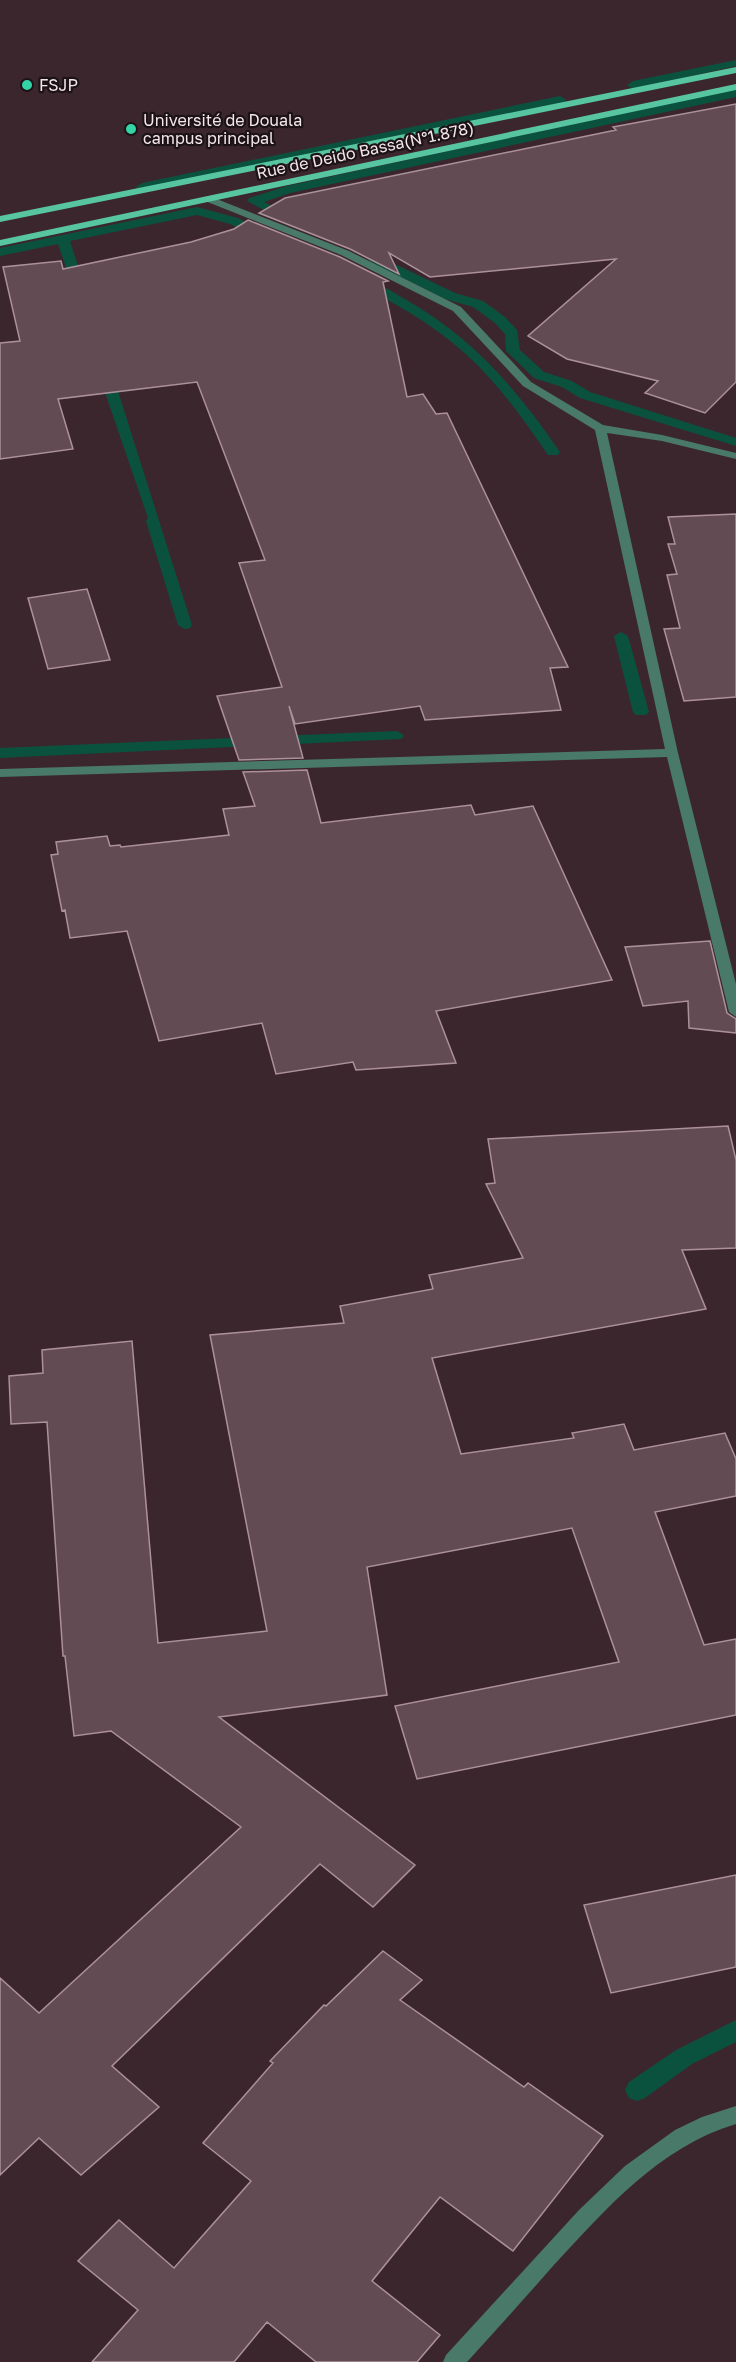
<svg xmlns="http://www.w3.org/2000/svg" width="736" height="2362" font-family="'Golos Text',sans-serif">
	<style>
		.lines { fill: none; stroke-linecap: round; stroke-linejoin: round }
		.stream { fill: #0a523e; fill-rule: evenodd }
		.building { fill: #634b54; stroke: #ac919b; stroke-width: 1.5 }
		.minor { fill: #497968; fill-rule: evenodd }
		.major { fill: #58c5a1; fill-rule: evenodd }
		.poi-dot { fill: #35d4a7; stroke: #1c1316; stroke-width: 2 }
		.labels { text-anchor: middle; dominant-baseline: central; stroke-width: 4.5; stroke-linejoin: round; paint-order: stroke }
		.far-poi-label { font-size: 16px; fill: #f5e6eb; stroke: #1c1316; text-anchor: start }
		.far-street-label { font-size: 16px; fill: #f5e6eb; stroke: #1c1316 }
	</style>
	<rect width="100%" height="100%" fill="#3c262e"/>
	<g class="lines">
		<path class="stream" d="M 736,60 L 736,66 L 633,89 L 627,85 L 633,81 Z
			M 736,89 L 736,97 L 290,193 L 264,202 L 293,216 L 295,219 L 293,222 L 289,223 L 247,201 L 249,198 L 287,186 Z
			M 560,96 L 566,100 L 564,103 L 142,191 L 136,187 L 142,183 Z
			M 197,207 L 238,218 L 269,234 L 263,238 L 259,237 L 230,224 L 197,215 L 70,241 L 86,291 L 80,295 L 74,291 L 58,244 L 0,256 L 0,248 Z
			M 374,254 L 455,293 L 483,301 L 505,317 L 517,330 L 520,350 L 544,372 L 572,381 L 590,392 L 736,438 L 736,446 L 580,398 L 562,387 L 534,378 L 506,351 L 505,334 L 495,323 L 473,307 L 445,299 L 369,261 L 368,258 L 369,255 Z
			M 364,278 C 378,282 392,292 405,299 C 473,338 516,388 560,452 L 558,455 L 548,455 C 522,417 495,379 460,349 C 430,323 395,303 359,285 L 358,282 Z
			M 104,365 L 111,369 L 192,625 L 190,628 L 185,629 L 178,625 L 146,521 L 148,518 L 97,369 Z
			M 621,632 L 628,636 L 649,712 L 646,715 L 636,715 L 633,712 L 614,636 Z
			M 396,731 L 401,733 L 404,736 L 401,739 L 0,758 L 0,748 Z
			M 736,2020 L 736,2042 L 692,2064 L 645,2098 L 637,2101 L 629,2098 L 625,2090 L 629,2082 L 676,2050 Z"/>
	</g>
	<path class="building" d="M 736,104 L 736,382 L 705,413 L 645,393 L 658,381 L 567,359 L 528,336 L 616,259 L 430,277 L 389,253 L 399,274 L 350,249 L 259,213 L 285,198 L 616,130 L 613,127 Z
		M 248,220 L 340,257 L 388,281 L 383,282 L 407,397 L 423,394 L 436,414 L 447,413 L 568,667 L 550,668 L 561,710 L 425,720 L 420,706 L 295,724 L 289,706 L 303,758 L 239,760 L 217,696 L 282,687 L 239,563 L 265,560 L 197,382 L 58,399 L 73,449 L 0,459 L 0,343 L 20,341 L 3,267 L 61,261 L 63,269 L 191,242 L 234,229 Z
		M 736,514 L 736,697 L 684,701 L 664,629 L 680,628 L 667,575 L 677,574 L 668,544 L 675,544 L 668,517 Z
		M 87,589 L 110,660 L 48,669 L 28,598 Z
		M 307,770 L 321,823 L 471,805 L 475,815 L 533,806 L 612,980 L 436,1011 L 456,1063 L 356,1070 L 353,1062 L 276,1074 L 262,1023 L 159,1041 L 127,931 L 70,938 L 65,910 L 62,911 L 51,855 L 58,854 L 56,842 L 107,836 L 110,846 L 120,845 L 121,847 L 229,835 L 223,809 L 255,806 L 243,772 Z
		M 710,941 L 727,1013 L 736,1019 L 736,1033 L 689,1028 L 688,1001 L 643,1006 L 625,947 Z
		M 728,1126 L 736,1160 L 736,1248 L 682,1250 L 706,1309 L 432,1358 L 461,1454 L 574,1438 L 572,1433 L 624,1424 L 634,1450 L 725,1433 L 736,1459 L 736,1496 L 655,1512 L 704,1645 L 736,1639 L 736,1715 L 417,1779 L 395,1706 L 619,1662 L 572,1528 L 367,1567 L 387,1695 L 219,1717 L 415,1865 L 373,1907 L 320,1864 L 112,2066 L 159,2107 L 81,2175 L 39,2138 L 0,2175 L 0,1978 L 39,2013 L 241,1827 L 111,1731 L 74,1736 L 65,1656 L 63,1656 L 47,1422 L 11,1424 L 9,1376 L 43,1373 L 42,1350 L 132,1341 L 158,1643 L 267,1631 L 210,1335 L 344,1323 L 340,1306 L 433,1289 L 429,1275 L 523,1258 L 486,1184 L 495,1183 L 488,1139 Z
		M 736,1875 L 736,1967 L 611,1993 L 584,1905 Z
		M 383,1951 L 422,1980 L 400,2000 L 524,2087 L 528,2083 L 603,2136 L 513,2251 L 440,2197 L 372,2281 L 440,2335 L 417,2362 L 316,2362 L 267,2322 L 234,2362 L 92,2362 L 138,2310 L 78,2261 L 119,2220 L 174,2268 L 251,2181 L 203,2143 L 273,2063 L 270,2061 L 324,2005 L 326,2006 Z"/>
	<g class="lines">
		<path class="minor" d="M 209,196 L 349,251 L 461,307 L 531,382 L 603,425 L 662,435 L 736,453 L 736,459 L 662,441 L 607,433 L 678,753 L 736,984 L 736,1017 L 729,1012 L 667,757 L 0,777 L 0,769 L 665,749 L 595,430 L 523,386 L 453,311 L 341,255 L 205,201 L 204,199 Z
			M 736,2106 L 736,2124 C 659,2147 606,2209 553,2266 C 525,2298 496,2330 467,2362 L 443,2362 L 446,2355 L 579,2210 L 625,2166 L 675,2130 L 702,2117 Z"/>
		<path class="major" d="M 736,67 L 736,73 L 0,222 L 0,216 Z
			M 736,84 L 736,90 L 0,246 L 0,240 Z"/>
	</g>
	<g class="poi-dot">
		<circle cx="27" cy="85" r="6"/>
		<circle cx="131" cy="129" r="6"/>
	</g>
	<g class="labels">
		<g class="far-poi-label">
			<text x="39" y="85">FSJP</text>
			<text x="143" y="120">Université de Douala<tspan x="143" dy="18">campus principal</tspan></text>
		</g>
		<g class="far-street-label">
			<text transform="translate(365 150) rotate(-12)">Rue de Deido Bassa(N°1.878)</text>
		</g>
	</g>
</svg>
